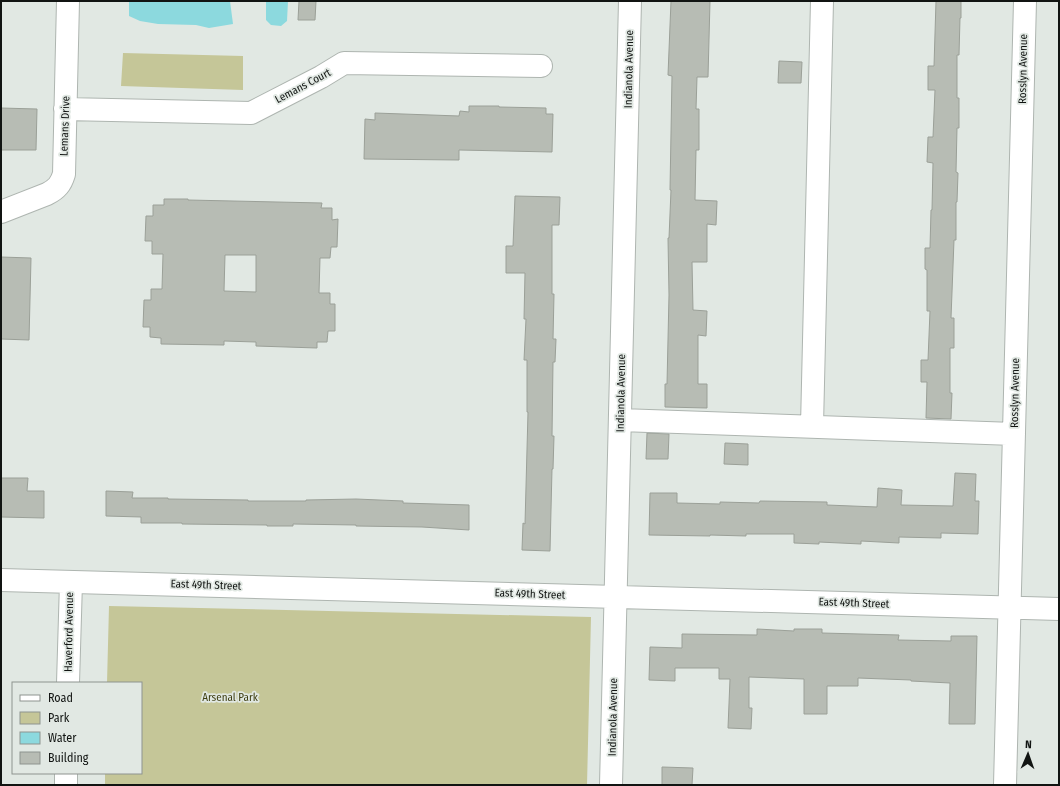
<svg xmlns="http://www.w3.org/2000/svg" width="1060" height="786" font-family="'Fira Sans Condensed',sans-serif">
	<style>
		.green { fill: #c5c698 }
		.water { fill: #8cd9de }
		.building { fill: #b7bcb4; stroke: #9ba098; fill-rule: evenodd }
		.lines { fill: none; stroke-linecap: round; stroke-linejoin: round }
		.minor-casing { stroke: #aeb5b0; stroke-width: 24 }
		.minor { stroke: #fff; stroke-width: 22 }
		.labels { text-anchor: middle; dominant-baseline: central; stroke-width: 3.5; stroke-linejoin: round; paint-order: stroke }
		.street-label { font-size: 11px; fill: #111412; stroke: #e1e8e3 }
		.park-label { font-size: 11px; fill: #3e3e12; stroke: #e1e8e3 }
	</style>
	<rect width="100%" height="100%" fill="#e1e8e3"/>
	<path class="green" d="M 123,53 L 243,56 L 243,90 L 121,86 Z
		M 109,606 L 591,617 L 587,785 L 105,785 L 105,773 L 141,773 L 141,683 L 107,683 Z"/>
	<path class="water" d="M 129,1 L 230,1 L 233,24 L 209,28 L 196,25 L 158,24 L 140,21 L 129,16 Z
		M 266,1 L 288,1 L 287,21 L 281,26 L 271,25 L 266,20 Z"/>
	<path class="building" d="M 299,1 L 316,1 L 315,20 L 298,20 Z
		M 671,1 L 710,1 L 708,77 L 697,77 L 696,109 L 699,109 L 699,150 L 696,150 L 695,200 L 717,201 L 716,225 L 707,224 L 707,262 L 692,262 L 693,310 L 707,311 L 706,336 L 698,335 L 698,384 L 707,384 L 707,408 L 665,407 L 665,384 L 667,384 L 669,295 L 668,238 L 669,238 L 671,190 L 670,190 L 672,76 L 668,75 Z
		M 936,1 L 961,1 L 961,18 L 960,18 L 959,55 L 957,55 L 957,98 L 959,98 L 959,128 L 957,128 L 956,172 L 958,173 L 957,202 L 956,202 L 956,240 L 954,240 L 951,318 L 954,318 L 954,348 L 950,348 L 950,393 L 952,393 L 951,419 L 926,418 L 927,382 L 921,382 L 921,360 L 928,360 L 930,311 L 927,311 L 927,270 L 925,269 L 925,248 L 930,248 L 931,210 L 932,210 L 933,163 L 927,162 L 928,137 L 933,137 L 935,90 L 928,90 L 928,66 L 934,66 Z
		M 779,61 L 802,62 L 801,83 L 778,83 Z
		M 469,106 L 499,106 L 499,107 L 546,108 L 546,114 L 553,114 L 552,152 L 459,150 L 459,160 L 364,159 L 365,119 L 375,120 L 375,113 L 459,116 L 460,111 L 469,112 Z
		M 1,108 L 37,109 L 36,150 L 1,150 Z
		M 515,196 L 560,197 L 559,225 L 552,225 L 552,294 L 554,294 L 553,339 L 556,339 L 555,362 L 553,362 L 552,436 L 554,436 L 553,469 L 552,469 L 550,551 L 522,550 L 523,523 L 525,524 L 528,412 L 527,412 L 527,360 L 524,360 L 526,319 L 524,319 L 525,273 L 506,273 L 506,246 L 513,246 Z
		M 164,199 L 188,199 L 188,200 L 322,203 L 321,208 L 332,208 L 332,220 L 338,219 L 337,247 L 331,247 L 330,258 L 320,258 L 319,293 L 330,293 L 330,304 L 335,304 L 335,331 L 328,331 L 327,342 L 317,342 L 317,348 L 256,346 L 256,342 L 224,341 L 224,345 L 161,344 L 161,338 L 150,337 L 150,327 L 143,327 L 144,300 L 151,300 L 151,289 L 162,289 L 163,254 L 152,254 L 152,241 L 145,241 L 146,216 L 153,216 L 153,205 L 164,205 ZM 225,255 L 256,255 L 256,292 L 224,291 Z
		M 1,257 L 31,258 L 29,340 L 1,339 Z
		M 647,433 L 669,434 L 668,459 L 646,459 Z
		M 725,443 L 748,444 L 748,465 L 724,464 Z
		M 955,473 L 976,474 L 975,501 L 979,501 L 978,534 L 941,533 L 941,538 L 899,537 L 899,543 L 861,541 L 861,544 L 819,542 L 819,544 L 794,543 L 794,534 L 746,534 L 746,536 L 710,535 L 710,536 L 649,535 L 650,493 L 677,493 L 677,503 L 720,504 L 720,502 L 759,503 L 760,501 L 827,502 L 827,505 L 877,507 L 878,488 L 902,490 L 901,505 L 953,506 Z
		M 1,478 L 28,478 L 27,491 L 44,491 L 44,518 L 1,517 Z
		M 106,491 L 133,492 L 132,498 L 168,498 L 168,499 L 248,500 L 248,501 L 306,501 L 306,500 L 356,499 L 403,501 L 403,503 L 469,505 L 469,530 L 422,527 L 356,526 L 356,525 L 293,524 L 293,526 L 267,526 L 267,525 L 182,524 L 182,523 L 141,523 L 141,517 L 106,516 Z
		M 757,629 L 794,631 L 794,629 L 822,629 L 822,633 L 899,635 L 898,640 L 951,641 L 951,636 L 977,636 L 975,724 L 949,724 L 950,683 L 911,681 L 911,680 L 858,678 L 858,686 L 827,686 L 827,714 L 804,714 L 804,679 L 749,677 L 749,708 L 752,708 L 751,729 L 728,728 L 730,679 L 719,679 L 719,668 L 675,668 L 675,681 L 649,680 L 650,647 L 682,648 L 682,634 L 757,635 Z
		M 662,767 L 693,768 L 692,785 L 662,785 Z"/>
	<g class="lines">
		<defs>
			<path id="minor" d="M 65,109 L 251,113 L 321,77 L 344,63 L 541,66
				M 1,212 L 47,194 C 57,189 61,184 64,174 L 68,1
				M 620,420 L 1014,434
				M 812,426 L 822,1
				M 1,580 L 1059,609
				M 68,683 L 71,582
				M 66,785 L 66,773
				M 611,785 L 630,1
				M 1005,785 L 1025,1"/>
		</defs>
		<use href="#minor" class="minor-casing"/>
		<use href="#minor" class="minor"/>
	</g>
	<g class="labels">
		<g class="street-label">
			<text transform="translate(629 69) rotate(-89)">Indianola Avenue</text>
			<text transform="translate(1023 69) rotate(-89)">Rosslyn Avenue</text>
			<text transform="translate(303 86) rotate(-28)">Lemans Court</text>
			<text transform="translate(65 126) rotate(-88)">Lemans Drive</text>
			<text transform="translate(621 393) rotate(-89)">Indianola Avenue</text>
			<text transform="translate(1015 393) rotate(-89)">Rosslyn Avenue</text>
			<text transform="translate(206 585) rotate(2)">East 49th Street</text>
			<text transform="translate(530 594) rotate(2)">East 49th Street</text>
			<text transform="translate(854 603) rotate(2)">East 49th Street</text>
			<text transform="translate(69 632) rotate(-89)">Haverford Avenue</text>
			<text transform="translate(613 717) rotate(-89)">Indianola Avenue</text>
		</g>
		<g class="park-label">
			<text x="230" y="697">Arsenal Park</text>
		</g>
	</g>
	<rect width="1060" height="786" fill="none" stroke="#111412" stroke-width="4"/>
	<rect x="12" y="682" width="130" height="92" fill="#e1e8e3" stroke="#8e938f"/>
	<rect x="20" y="695" width="20" height="6" fill="#ffffff" stroke="#8e938f"/>
	<text x="48" y="702" font-size="12" fill="#111412">Road</text>
	<rect x="20" y="712" width="20" height="12" fill="#c5c698" stroke="#8e938f"/>
	<text x="48" y="722" font-size="12" fill="#111412">Park</text>
	<rect x="20" y="732" width="20" height="12" fill="#8cd9de" stroke="#8e938f"/>
	<text x="48" y="742" font-size="12" fill="#111412">Water</text>
	<rect x="20" y="752" width="20" height="12" fill="#b7bcb4" stroke="#8e938f"/>
	<text x="48" y="762" font-size="12" fill="#111412">Building</text>
	<g transform="translate(1028 754) rotate(2)" stroke="#e1e8e3" stroke-width="3" paint-order="stroke">
	<path d="M0-3L7 15L0 10L-7 15Z" fill="#111412"/>
	<text y="-6" font-size="11" font-weight="bold" text-anchor="middle" fill="#111412">N</text>
	</g>
</svg>
